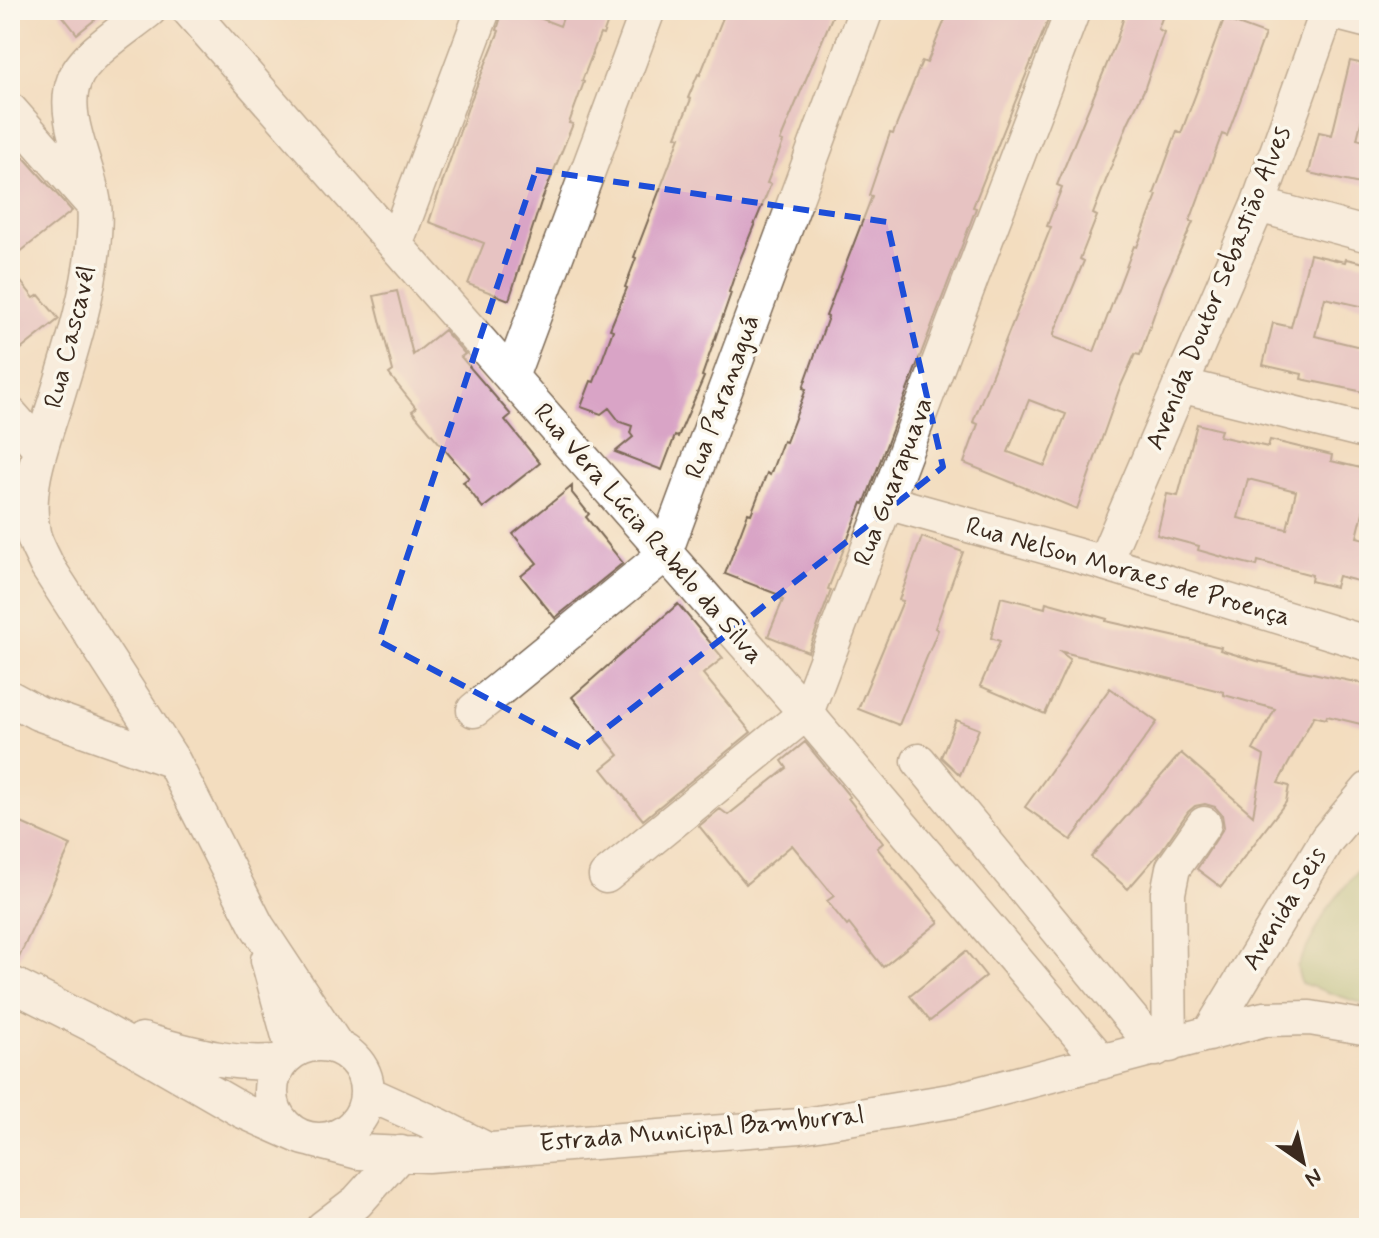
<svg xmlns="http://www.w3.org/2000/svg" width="1379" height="1238" font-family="Mynerve,sans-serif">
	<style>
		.forest { fill: #96b568; stroke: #687043; stroke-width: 2 }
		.building { fill: #d9a4c6; fill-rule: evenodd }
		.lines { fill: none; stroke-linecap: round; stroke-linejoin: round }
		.minor-casing { stroke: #7b6956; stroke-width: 37 }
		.minor { stroke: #fff; stroke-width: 34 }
		.marked { fill: none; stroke: #1d4ed8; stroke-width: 6; stroke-dasharray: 16 10; stroke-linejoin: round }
		.labels { text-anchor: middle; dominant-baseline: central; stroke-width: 7; stroke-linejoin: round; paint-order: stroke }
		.street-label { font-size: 26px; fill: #3b2a1e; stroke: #fbf7ec }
	</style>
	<rect width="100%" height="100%" fill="#fbf7ec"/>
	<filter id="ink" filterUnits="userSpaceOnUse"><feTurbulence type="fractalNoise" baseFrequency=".0125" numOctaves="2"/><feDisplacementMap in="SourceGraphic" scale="16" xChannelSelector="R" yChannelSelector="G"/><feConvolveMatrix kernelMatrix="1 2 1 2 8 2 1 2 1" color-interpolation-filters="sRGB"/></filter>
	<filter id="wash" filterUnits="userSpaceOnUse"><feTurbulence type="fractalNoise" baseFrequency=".006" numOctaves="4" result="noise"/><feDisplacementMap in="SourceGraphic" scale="32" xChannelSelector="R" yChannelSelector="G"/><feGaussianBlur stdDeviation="1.8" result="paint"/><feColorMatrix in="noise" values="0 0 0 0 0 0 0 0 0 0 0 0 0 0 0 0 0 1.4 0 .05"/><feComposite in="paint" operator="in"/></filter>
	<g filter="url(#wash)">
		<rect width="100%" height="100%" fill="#f3ddbf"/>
		<path class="forest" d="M 1369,856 L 1369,1006 L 1301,983 L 1297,967 L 1326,911 Z"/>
		<g id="blocks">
			<path class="building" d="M 58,10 L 107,10 L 77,34 Z
				M 519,10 L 560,26 L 566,10 L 612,10 L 603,35 L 600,34 L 582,81 L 584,82 L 569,123 L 573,124 L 541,202 L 509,300 L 468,284 L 484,243 L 429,222 L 468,107 L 499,31 L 497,30 L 503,10 Z
				M 726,10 L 835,10 L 780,141 L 783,142 L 767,183 L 771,184 L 739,262 L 729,292 L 731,293 L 702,376 L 704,377 L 678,437 L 675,436 L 662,470 L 615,452 L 633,437 L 630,433 L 632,426 L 620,422 L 609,408 L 601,414 L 581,407 L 591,381 L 594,382 L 613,330 L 610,329 L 627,288 L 625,287 L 636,258 L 634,257 L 680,137 L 676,136 L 691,99 L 688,98 L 698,74 L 700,75 Z
				M 949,10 L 1052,10 L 973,207 L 976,208 L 963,243 L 864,504 L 862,503 L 828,589 L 831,590 L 808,652 L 768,636 L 783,600 L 780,599 L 782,596 L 725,574 L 748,513 L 751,514 L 767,473 L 770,475 L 783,441 L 786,442 L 806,389 L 803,388 L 828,317 L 826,316 L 872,196 L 869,195 L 890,133 L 893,134 L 922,61 L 927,63 Z
				M 1126,10 L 1165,10 L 1158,29 L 1164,32 L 1144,90 L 1128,123 L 1093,214 L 1097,216 L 1080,259 L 1084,261 L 1054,333 L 1054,337 L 1094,352 L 1134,246 L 1137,247 L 1157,195 L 1154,194 L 1177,131 L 1181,133 L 1224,19 L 1265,34 L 1227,136 L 1222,134 L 1190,221 L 1193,222 L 1164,286 L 1140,355 L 1135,354 L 1119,390 L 1077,509 L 964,463 L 978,424 L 973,422 L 1051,227 L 1047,226 L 1062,187 L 1057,185 L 1116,42 ZM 1029,400 L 1066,414 L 1045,466 L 1008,452 Z
				M 1350,61 L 1369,65 L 1369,89 L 1357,139 L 1369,142 L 1369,186 L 1309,173 L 1319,132 L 1332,135 Z
				M 10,142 L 72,211 L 10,260 Z
				M 1310,254 L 1345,262 L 1346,259 L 1369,264 L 1369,308 L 1325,298 L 1315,336 L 1369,349 L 1369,373 L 1364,392 L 1301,379 L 1302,374 L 1263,365 L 1273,323 L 1291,327 Z
				M 10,268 L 34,298 L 39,295 L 59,319 L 10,358 Z
				M 397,291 L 413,355 L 444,330 L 465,354 L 461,357 L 511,415 L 505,420 L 540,463 L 483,508 L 463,482 L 469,478 L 412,411 L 416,408 L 389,374 L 393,371 L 374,296 Z
				M 1197,424 L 1221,430 L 1219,436 L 1268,447 L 1270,440 L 1332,455 L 1331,461 L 1369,470 L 1369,488 L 1357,537 L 1369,540 L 1369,584 L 1338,576 L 1335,587 L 1311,581 L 1312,575 L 1258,561 L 1257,566 L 1233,560 L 1198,550 L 1199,546 L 1157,535 L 1167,494 L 1178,496 ZM 1248,479 L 1296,491 L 1287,529 L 1238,518 Z
				M 572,486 L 572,493 L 589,514 L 586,517 L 623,563 L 555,618 L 521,576 L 537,563 L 513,534 Z
				M 922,537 L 963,552 L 935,628 L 938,630 L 899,725 L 858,709 L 903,601 L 899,600 Z
				M 1001,597 L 1045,608 L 1046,602 L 1107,619 L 1106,621 L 1221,647 L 1220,650 L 1257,661 L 1369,685 L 1369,726 L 1327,716 L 1326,719 L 1314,716 L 1278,783 L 1289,786 L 1286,802 L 1221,887 L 1197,869 L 1224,827 L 1222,815 L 1215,807 L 1205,804 L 1195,806 L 1188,812 L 1161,851 L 1128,889 L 1091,857 L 1181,753 L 1253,815 L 1264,756 L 1253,750 L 1275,709 L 1224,695 L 1224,692 L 1059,651 L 1070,659 L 1045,714 L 980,686 L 1000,641 L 991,638 Z
				M 678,604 L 723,658 L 703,674 L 751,732 L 643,820 L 602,769 L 619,755 L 572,697 Z
				M 1110,688 L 1157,722 L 1071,840 L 1025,807 Z
				M 956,720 L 979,729 L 960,775 L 941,757 Z
				M 805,742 L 850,797 L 848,798 L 883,843 L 877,848 L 939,922 L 883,967 L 849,924 L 847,926 L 827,901 L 834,896 L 792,845 L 746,884 L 699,826 L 720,809 L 728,815 L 787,768 L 782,761 Z
				M 10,818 L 71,845 L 16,964 L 10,963 Z
				M 966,951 L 986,976 L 930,1021 L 910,996 Z"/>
		</g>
	</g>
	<g filter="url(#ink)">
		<use href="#blocks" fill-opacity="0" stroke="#7b6956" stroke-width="2"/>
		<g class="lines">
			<defs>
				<path id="minor" d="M 149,10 C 127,28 83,55 74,81 C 60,117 90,168 94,205 C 96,218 94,235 93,248 C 88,296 73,344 59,390 C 46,435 23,484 33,533 C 35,544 43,556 47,566 L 173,761 L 257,926 L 337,1047
					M 189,10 L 806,713 L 1102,1062
					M 1326,10 L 1369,21
					M 10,110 L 89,200
					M 1258,205 L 1369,235
					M 395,245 L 483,10
					M 511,377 L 648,10
					M 1180,385 L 1369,432
					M 10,414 L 39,447
					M 886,502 L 1104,563 L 1369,644
					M 1104,563 L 1258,205 L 1328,10
					M 10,698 L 38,713 L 173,761
					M 474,710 L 664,555 L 866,10
					M 919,761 L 1156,1049
					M 606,876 L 806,713 L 1073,10
					M 268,960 L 293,1051
					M 10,983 L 99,1028 L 243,1111 L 297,1135
					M 1209,1034 L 1327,839 L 1369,789
					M 142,1040 C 189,1053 233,1067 282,1061
					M271 1092a48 48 0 1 1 96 0a48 48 0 1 1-96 0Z
					M 1170,1045 L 1168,893 L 1173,868 L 1204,824
					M 367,1093 L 438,1125 L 485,1149
					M 313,1140 L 359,1152 L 428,1155 L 800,1126 L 956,1100 L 1264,1019 L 1310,1018 L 1369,1028
					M 323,1228 L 357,1202 L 401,1153"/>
			</defs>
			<use href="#minor" class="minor-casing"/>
			<use href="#minor" class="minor"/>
		</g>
	</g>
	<path d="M0 0H1379V1238H0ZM 536,170 L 887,222 L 943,467 L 581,748 L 379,641 Z" fill="#f3ddbf" fill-opacity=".55" fill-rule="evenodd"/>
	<path class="marked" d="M 536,170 L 887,222 L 943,467 L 581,748 L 379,641 Z"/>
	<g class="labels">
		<g class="street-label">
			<text transform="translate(1219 288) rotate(-68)">Avenida Doutor Sebastião Alves</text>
			<text transform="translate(71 337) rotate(-76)">Rua Cascavél</text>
			<text transform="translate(723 397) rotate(-70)">Rua Paranaguá</text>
			<text transform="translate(894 482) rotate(-69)">Rua Guarapuava</text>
			<text transform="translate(648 534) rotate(49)">Rua Vera Lúcia Rabelo da Silva</text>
			<text transform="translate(1128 572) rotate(16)">Rua Nelson Moraes de Proença</text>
			<text transform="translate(1285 909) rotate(-59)">Avenida Seis</text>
			<text transform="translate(702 1130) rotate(-5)">Estrada Municipal Bamburral</text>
		</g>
	</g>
	<rect width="1379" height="1238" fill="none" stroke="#fbf7ec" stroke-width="40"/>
	<g transform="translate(1303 1162) rotate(146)" stroke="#fbf7ec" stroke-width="6" paint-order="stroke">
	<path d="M0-6L14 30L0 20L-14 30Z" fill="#3b2a1e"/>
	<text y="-12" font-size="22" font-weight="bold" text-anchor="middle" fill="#3b2a1e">N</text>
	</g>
</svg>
